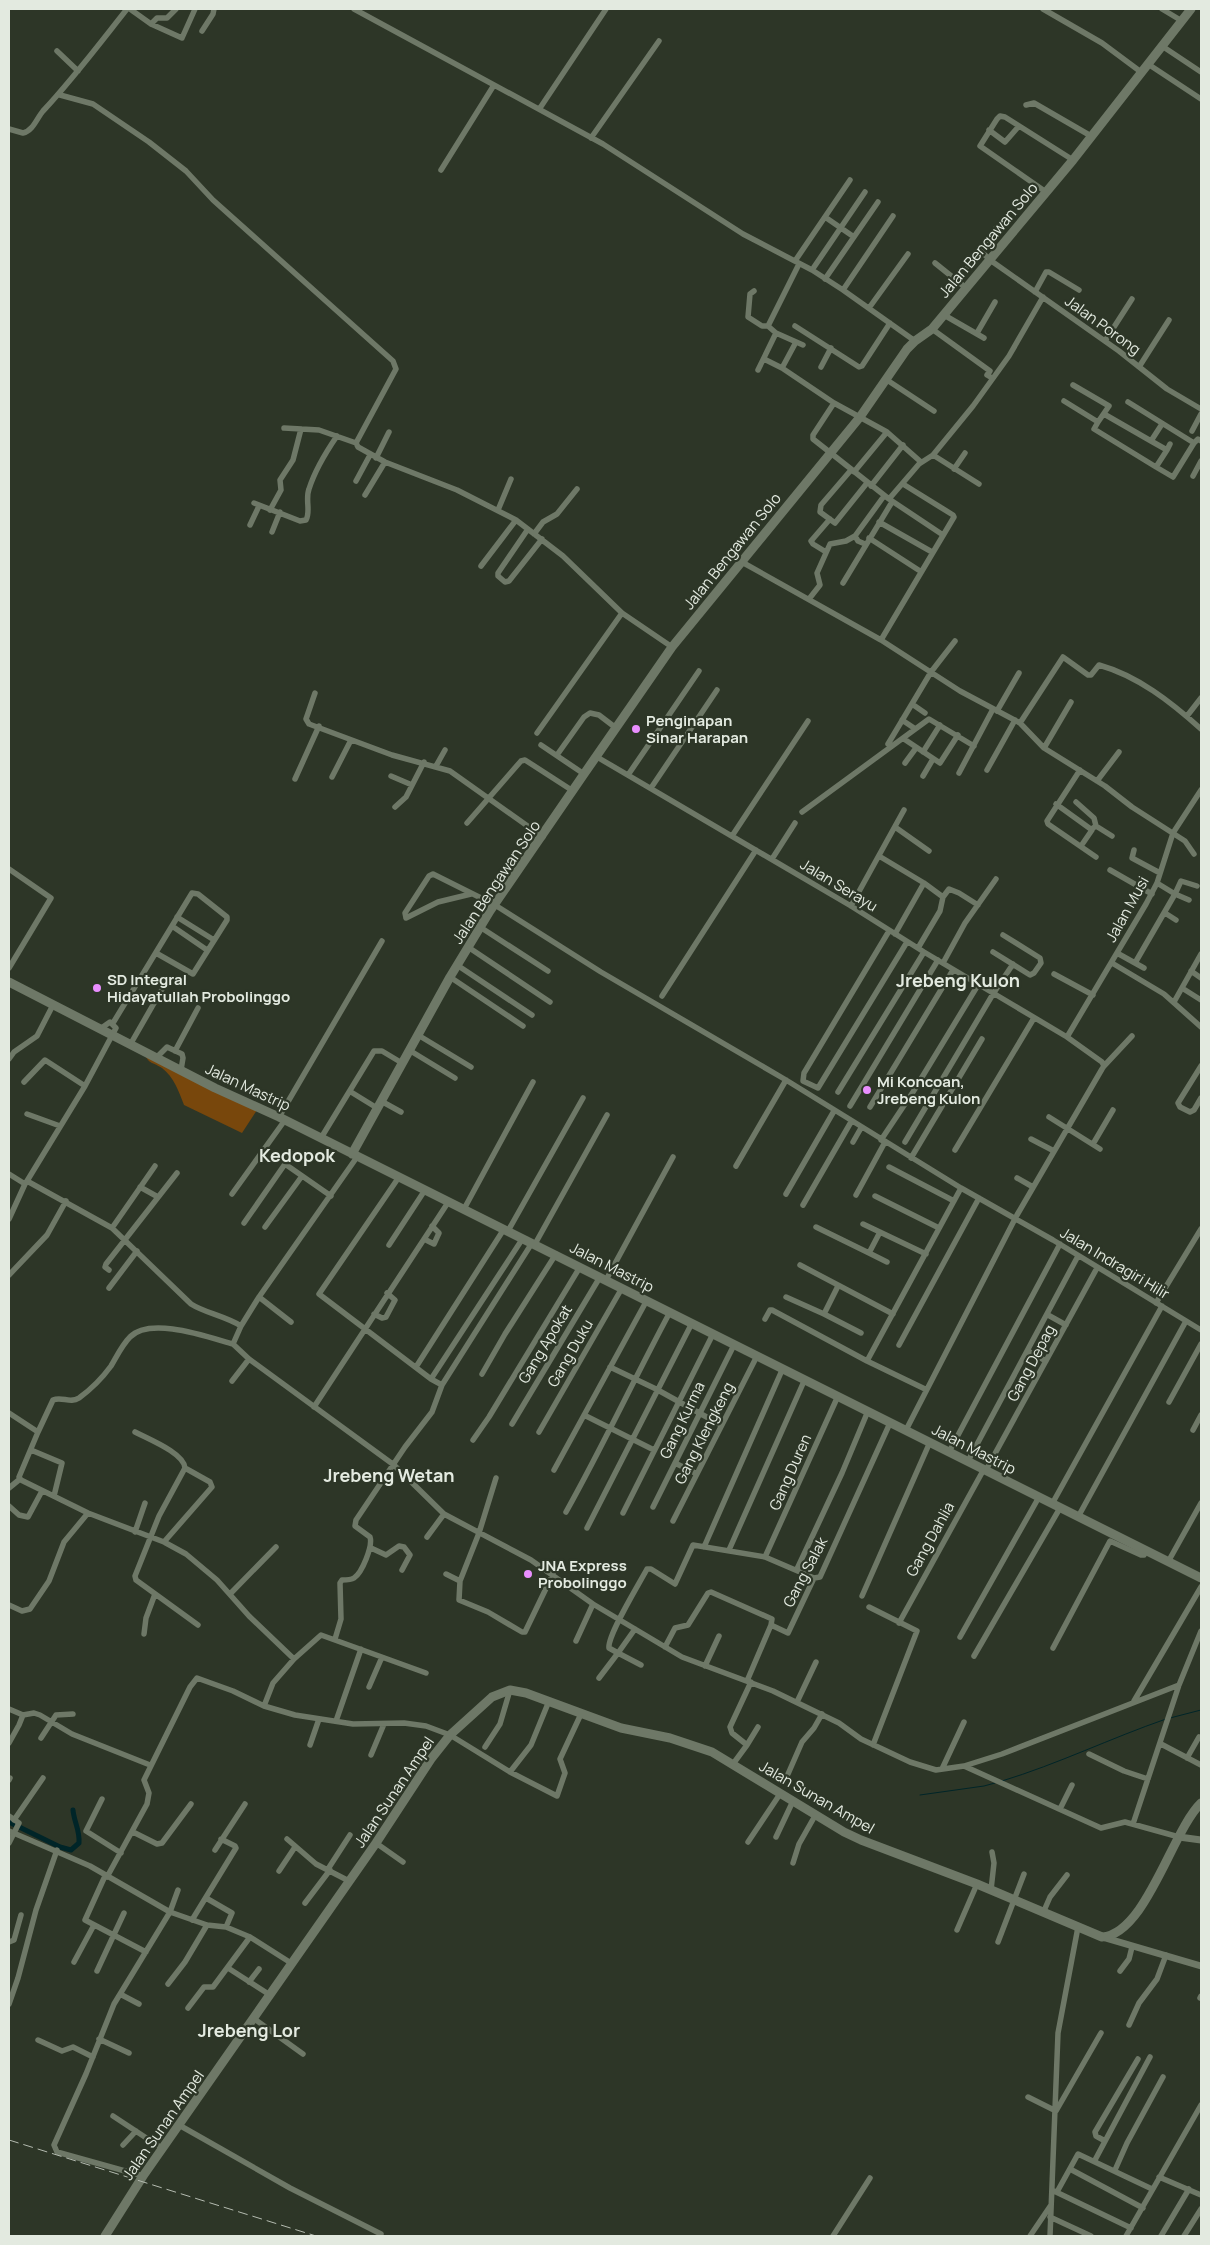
<svg xmlns="http://www.w3.org/2000/svg" width="1210" height="2245" font-family="Manrope,sans-serif">
	<style>
		.green { fill: #78470c }
		.lines { fill: none; stroke-linecap: round; stroke-linejoin: round }
		.stream { stroke: #002528; stroke-width: 1 }
		.canal { stroke: #002528; stroke-width: 5 }
		.minor { stroke: #6e7867; stroke-width: 5.5 }
		.tertiary { stroke: #6e7867; stroke-width: 7 }
		.secondary { stroke: #6e7867; stroke-width: 9 }
		.rail { stroke: #b4bbb0; stroke-width: 1; stroke-dasharray: 10 5; stroke-linecap: butt }
		.poi-dot { fill: #e98efe; stroke: #2d3627; stroke-width: 2 }
		.labels { text-anchor: middle; dominant-baseline: central; stroke-width: 4.5; stroke-linejoin: round; paint-order: stroke }
		.street-label { font-size: 15px; fill: #e3eae0; stroke: #2d3627 }
		.poi-label { font-size: 15px; font-weight: bold; fill: #e3eae0; stroke: #2d3627; text-anchor: start }
		.quarter-label { font-size: 18px; font-weight: bold; fill: #e3eae0; stroke: #2d3627 }
	</style>
	<rect width="100%" height="100%" fill="#2d3627"/>
	<path class="green" d="M 144,1054 L 257,1110 L 242,1133 L 184,1105 C 179,1092 174,1077 162,1068 C 153,1062 150,1065 144,1054 Z"/>
	<g class="lines">
		<path class="stream" d="M 1170,1718 L 1201,1710
			M 1002,1781 C 1058,1764 1111,1738 1166,1719
			M 920,1795 L 984,1786 L 995,1783"/>
		<path class="canal" d="M 9,1822 L 60,1847 L 71,1850 L 79,1843 C 80,1830 74,1822 73,1810"/>
		<path class="minor" d="M 130,9 L 151,24 L 182,38 L 195,9
			M 354,9 L 603,144 L 743,234 L 812,270 L 843,290 L 915,341
			M 1043,9 L 1102,43 L 1141,72
			M 1162,9 L 1182,21
			M 151,24 L 157,18 L 167,18 L 176,9
			M 202,31 L 213,14 L 214,9
			M 1162,46 L 1201,72
			M 57,51 L 78,71
			M 1148,64 L 1201,99
			M 60,95 L 93,104 L 149,142 L 186,171 L 213,200 L 393,361 L 396,369 L 356,443 L 358,447 L 385,462 L 457,490 L 516,520 L 563,556 L 622,613 L 672,647
			M 1026,105 L 1034,103 L 1091,136
			M 540,108 L 606,9
			M 9,129 L 23,133 C 33,131 37,118 43,111 C 73,79 100,43 127,9
			M 989,130 L 1005,142 L 1019,126
			M 591,138 L 659,41
			M 441,170 L 494,85
			M 1046,192 L 980,146 L 997,119 L 1000,116 L 1005,117 L 1073,160
			M 825,217 L 854,237
			M 997,227 L 980,250 L 990,260 L 1119,351 L 1167,389 L 1201,409
			M 795,261 L 850,180
			M 935,263 L 966,288
			M 799,264 L 768,326 L 776,333 L 803,345
			M 968,266 L 980,250
			M 812,270 L 865,192
			M 825,279 L 878,202
			M 843,290 L 893,216
			M 754,291 L 750,294 L 748,317 L 762,326 L 768,326
			M 1035,292 L 1046,272 L 1049,272 L 1079,290
			M 869,308 L 908,254
			M 944,315 L 984,338
			M 795,326 L 859,367 L 862,366 L 890,323
			M 932,329 L 990,371 L 987,375 L 992,378
			M 977,333 L 995,302
			M 1105,341 L 1132,299
			M 796,342 L 782,368 L 834,403 L 887,432 L 921,462
			M 764,359 L 782,368
			M 821,367 L 831,348
			M 1139,367 L 1169,320
			M 758,370 L 776,333
			M 887,380 L 934,411
			M 1073,385 L 1109,406 L 1098,422
			M 1064,401 L 1098,422 L 1094,429 L 1156,467
			M 1128,402 L 1194,443 L 1198,439 L 1201,441
			M 834,403 L 813,435 L 813,439 L 889,499 L 943,535
			M 1104,414 L 1151,441
			M 1162,424 L 1151,441 L 1167,450 L 1170,444
			M 284,428 L 319,430 L 356,443
			M 1192,431 L 1201,414
			M 1167,450 L 1156,467 L 1173,477 L 1194,443
			M 933,455 L 979,484
			M 376,458 L 389,432
			M 954,469 L 965,453
			M 851,470 L 821,505 L 820,512 L 835,523 L 867,483
			M 854,472 L 887,432
			M 1193,476 L 1201,461
			M 356,481 L 370,455
			M 871,486 L 903,445
			M 365,495 L 385,462
			M 889,499 L 919,464 L 933,455 L 973,406 L 1009,356 L 1043,297
			M 254,503 L 300,521 L 306,520 C 311,512 305,499 309,489 C 315,470 326,452 337,436
			M 270,510 L 281,490 L 280,480 L 293,460 L 301,429
			M 498,510 L 511,479
			M 879,522 L 932,552
			M 250,525 L 259,506
			M 528,529 L 498,573 L 498,576 L 505,582 L 509,581 L 542,539
			M 272,532 L 280,512
			M 534,534 L 543,522 L 557,514 L 577,489
			M 855,536 L 858,541 L 865,544
			M 869,538 L 920,571
			M 826,552 L 813,544 L 811,541 L 830,519
			M 740,561 L 881,640 L 960,691 L 1020,723 L 1044,748 L 1105,786 L 1132,807 L 1185,841 L 1194,854
			M 481,566 L 516,520
			M 843,583 L 892,502
			M 809,599 L 820,585 L 817,573 L 830,544 L 846,541 L 855,536 L 884,496
			M 881,640 L 954,517 L 953,515 L 903,484
			M 315,693 L 306,719 L 309,724 L 392,755 L 450,771 L 543,837
			M 912,704 L 925,713
			M 997,711 L 1019,673
			M 1187,716 L 1201,698
			M 902,720 L 914,728
			M 1020,723 L 1063,657 L 1088,675 L 1091,675 L 1099,665 C 1138,676 1171,702 1201,729
			M 537,733 L 622,613
			M 904,739 L 940,763 L 958,735
			M 888,744 L 931,672 L 955,641
			M 541,745 L 584,774
			M 1044,748 L 1071,702
			M 923,752 L 940,725
			M 557,755 L 584,717 L 590,713 L 599,715 L 616,728
			M 597,757 L 851,906 L 924,952 L 1067,1037 L 1102,1062 L 1104,1066 L 1102,1069 L 1017,1215 L 906,1430
			M 905,763 L 916,748
			M 436,766 L 445,750
			M 987,770 L 1015,720
			M 1080,770 L 1047,821 L 1048,824 L 1096,857
			M 959,773 L 993,709
			M 628,775 L 699,671
			M 391,776 L 412,785
			M 923,776 L 933,759
			M 332,777 L 351,740
			M 295,779 L 319,726
			M 1097,781 L 1119,752
			M 651,788 L 717,690
			M 1076,802 L 1094,818 L 1096,826
			M 1056,804 L 1092,830 L 1081,846
			M 395,807 L 406,797 L 424,762
			M 802,812 L 929,719 L 974,746
			M 467,823 L 521,761 L 525,760 L 573,791
			M 895,827 L 929,851
			M 1093,828 L 1096,826 L 1112,836
			M 732,836 L 808,721
			M 1134,850 L 1132,858 L 1160,873
			M 879,856 L 924,883
			M 772,859 L 795,823
			M 9,869 L 51,898 L 9,968
			M 1110,870 L 1152,894
			M 943,897 L 949,889 L 959,893 L 978,905
			M 1189,900 L 1175,894 L 1181,881 L 1197,886
			M 851,906 L 904,810
			M 1165,913 L 1176,920
			M 177,917 L 214,940
			M 406,918 L 405,913 L 429,876 L 433,874 L 495,905 L 601,972 L 786,1080 L 961,1188
			M 406,918 L 438,902 L 471,894
			M 172,926 L 207,950
			M 480,927 L 548,971
			M 889,931 L 804,1073 L 803,1081 L 818,1088 L 907,942
			M 895,934 L 924,883 L 943,897 L 940,911 L 918,948
			M 468,947 L 550,1002
			M 993,952 L 1030,975 L 1034,973 L 1041,963 L 1040,958 L 1003,935
			M 1117,953 L 1135,963 L 1175,894 L 1157,883
			M 943,963 L 965,923 L 996,879
			M 1112,963 L 1164,994 L 1201,1027
			M 1135,963 L 1144,968
			M 457,965 L 532,1015
			M 1191,971 L 1201,978
			M 1054,974 L 1093,995
			M 450,977 L 523,1026
			M 1182,988 L 1201,1000
			M 662,996 L 756,850
			M 1174,1002 L 1201,954
			M 113,1023 L 192,893 L 198,894 L 227,917 L 227,920 L 193,974 L 156,953
			M 100,1029 L 110,1022 L 116,1028 L 85,1086 L 27,1181 L 112,1228 L 191,1304 C 205,1313 225,1316 241,1326
			M 418,1035 L 471,1067
			M 1067,1037 L 1146,904 L 1157,883 L 1173,833 L 1201,790
			M 130,1045 L 165,984
			M 409,1050 L 455,1078
			M 175,1051 L 198,1008
			M 157,1057 L 167,1047 L 182,1054 L 183,1058 L 181,1070
			M 9,1059 L 14,1052 L 37,1036 L 53,1005
			M 1104,1066 L 1132,1036
			M 1201,1066 L 1178,1103 L 1180,1107 L 1190,1112 L 1194,1110 L 1201,1098
			M 24,1082 L 45,1060 L 85,1086
			M 351,1092 L 377,1108
			M 838,1092 L 924,952
			M 381,1101 L 401,1112
			M 850,1106 L 938,960
			M 870,1107 L 953,970
			M 27,1114 L 60,1126
			M 279,1117 L 382,941
			M 1049,1117 L 1100,1149
			M 321,1138 L 374,1051 L 382,1051 L 402,1063
			M 1031,1139 L 1054,1151
			M 881,1140 L 913,1092 L 978,985
			M 853,1142 L 861,1128
			M 905,1142 L 993,994 L 1013,964
			M 1093,1144 L 1113,1110
			M 955,1150 L 1034,1018
			M 292,1154 L 285,1164 L 331,1196
			M 357,1157 L 259,1297 L 241,1326 L 233,1344 L 249,1359 L 394,1465 L 444,1514 L 531,1560 L 593,1604 L 682,1657 L 773,1691 L 839,1723 L 861,1739 L 910,1762 L 936,1770 L 964,1766 L 1101,1828 L 1125,1822 L 1179,1837
			M 911,1158 L 982,1039
			M 736,1166 L 786,1080
			M 889,1167 L 954,1201
			M 9,1174 L 25,1184 L 27,1181
			M 399,1177 L 319,1294 L 431,1379 L 442,1385
			M 1017,1178 L 1033,1187
			M 140,1187 L 158,1197
			M 232,1194 L 285,1120
			M 786,1194 L 834,1111
			M 856,1195 L 885,1142
			M 875,1196 L 939,1228
			M 803,1205 L 851,1122
			M 464,1209 L 533,1082
			M 9,1219 L 25,1184
			M 244,1223 L 285,1164
			M 863,1224 L 926,1254
			M 265,1227 L 302,1176
			M 816,1227 L 869,1253
			M 112,1228 L 155,1166
			M 508,1231 L 583,1098
			M 880,1232 L 869,1253 L 887,1262
			M 424,1239 L 434,1244 L 439,1233 L 432,1226
			M 535,1244 L 607,1115
			M 389,1245 L 425,1190
			M 800,1265 L 893,1314
			M 109,1270 L 105,1267 L 106,1264 L 177,1173
			M 9,1275 L 47,1235 L 66,1201
			M 606,1280 L 673,1157
			M 109,1288 L 137,1251
			M 259,1297 L 291,1322
			M 786,1297 L 824,1314 L 838,1286
			M 1156,1303 L 1201,1229
			M 374,1314 L 382,1318 L 386,1317 L 395,1300 L 387,1293
			M 824,1314 L 861,1333
			M 1048,1315 L 1066,1325
			M 765,1319 L 770,1310 L 772,1310 L 867,1361
			M 899,1345 L 979,1198
			M 1028,1351 L 1046,1361
			M 416,1367 L 504,1229
			M 610,1367 L 656,1389 L 721,1425
			M 482,1374 L 505,1334 L 556,1254
			M 431,1379 L 523,1238
			M 232,1381 L 249,1359
			M 925,1389 L 867,1361 L 961,1188 L 1053,1240 L 1201,1330
			M 1169,1402 L 1201,1344
			M 314,1407 L 449,1201
			M 9,1413 L 38,1432 L 19,1477 L 21,1480 L 88,1513 L 164,1542 L 186,1554 L 217,1580 L 249,1616 L 294,1659 L 273,1683 L 264,1706
			M 584,1415 L 654,1450
			M 512,1424 L 600,1277
			M 1193,1430 L 1201,1415
			M 38,1432 L 53,1400 C 62,1396 70,1404 79,1398 C 90,1390 103,1377 111,1366 C 117,1356 122,1345 130,1337 C 150,1316 208,1337 233,1344
			M 135,1432 C 148,1439 184,1453 185,1468 L 159,1516 L 135,1576 L 136,1580 L 198,1625
			M 539,1432 L 622,1288
			M 473,1440 L 489,1417 L 580,1267
			M 31,1450 L 62,1463 L 54,1496
			M 949,1452 L 1060,1244
			M 968,1461 L 1078,1256
			M 675,1463 L 697,1474
			M 554,1470 L 647,1300
			M 986,1470 L 1097,1268
			M 496,1478 L 479,1533 L 460,1581 L 459,1600 L 488,1612 L 522,1632 L 525,1632 L 553,1574
			M 9,1488 L 20,1479
			M 1052,1504 L 1162,1306
			M 9,1506 L 19,1515 L 28,1517 L 42,1491
			M 653,1507 L 734,1345
			M 566,1512 C 603,1446 634,1379 670,1312
			M 623,1513 L 713,1334
			M 1078,1517 L 1186,1321
			M 673,1521 L 757,1356
			M 587,1528 L 692,1323
			M 135,1532 L 145,1503
			M 427,1537 L 444,1514
			M 164,1542 L 212,1487 L 210,1482 L 185,1468
			M 704,1547 L 783,1368
			M 371,1548 L 386,1555 L 399,1546 L 404,1547 L 410,1555 L 402,1570
			M 729,1550 L 805,1379
			M 765,1557 L 838,1396
			M 1168,1562 L 1201,1503
			M 797,1569 L 842,1473 L 868,1411
			M 446,1574 L 460,1581
			M 814,1578 L 820,1577 L 890,1423
			M 230,1594 L 276,1547
			M 862,1596 L 930,1442
			M 9,1605 L 22,1611 L 30,1609 L 49,1581 L 64,1542 L 88,1513
			M 869,1607 L 917,1631 L 873,1745
			M 899,1623 L 984,1469
			M 635,1629 L 618,1653 L 609,1648 C 607,1636 639,1584 647,1569 L 651,1569 L 675,1584 L 693,1545 L 765,1557 L 814,1578
			M 144,1634 L 146,1618 L 155,1594
			M 960,1637 L 1039,1497
			M 335,1639 L 341,1619 L 340,1583 L 342,1580 C 346,1580 351,1580 354,1578 C 362,1573 373,1546 370,1537 L 355,1526 L 356,1520 L 405,1447 L 432,1412 L 442,1385 L 532,1243
			M 576,1641 L 593,1604
			M 665,1647 L 675,1628 L 688,1625 L 708,1593 L 711,1592 L 772,1619 L 771,1625
			M 1053,1648 L 1110,1541 L 1141,1555 L 1144,1555 L 1146,1551
			M 974,1656 L 1060,1508
			M 294,1659 L 321,1635 L 426,1673
			M 705,1666 L 719,1636
			M 599,1678 L 618,1653 L 641,1665
			M 747,1681 L 771,1625 L 788,1633 L 814,1578
			M 369,1687 L 382,1657
			M 1134,1701 L 1201,1587
			M 797,1702 L 816,1662
			M 9,1709 L 23,1715 L 19,1725 L 9,1743
			M 23,1715 L 34,1713 L 40,1715 L 72,1734 L 150,1765
			M 336,1721 L 361,1649
			M 41,1738 L 56,1715 L 73,1714
			M 1161,1744 L 1201,1765
			M 310,1745 L 319,1719
			M 747,1745 L 758,1727
			M 485,1747 L 500,1724 L 510,1690
			M 1089,1754 L 1124,1771 L 1148,1779
			M 371,1755 L 384,1724
			M 1187,1758 L 1199,1737
			M 733,1764 L 747,1745 L 732,1733 L 730,1727 L 751,1682
			M 964,1766 L 1002,1754 L 1179,1685
			M 942,1769 L 964,1722
			M 510,1772 L 531,1745 L 549,1701
			M 788,1774 L 802,1742 L 814,1728 L 822,1714
			M 9,1780 L 10,1778
			M 102,1799 L 86,1831 L 121,1853
			M 1060,1809 L 1072,1785
			M 9,1816 L 19,1823 L 9,1843
			M 14,1820 L 43,1778
			M 1133,1824 L 1179,1685 L 1201,1631
			M 9,1831 L 90,1866 L 170,1912 L 207,1925 L 226,1927 L 250,1937 L 291,1963
			M 133,1832 L 157,1844 L 162,1843 L 191,1804
			M 776,1837 L 793,1801
			M 287,1839 L 316,1864 L 349,1881
			M 748,1842 L 780,1794
			M 376,1843 L 403,1862
			M 215,1850 L 245,1804
			M 793,1863 L 799,1844 L 816,1814
			M 328,1869 L 350,1835
			M 279,1871 L 295,1847
			M 105,1876 L 85,1920 L 146,1952
			M 107,1877 L 147,1804 L 149,1793 L 144,1780 L 190,1687 L 197,1678 L 233,1691 L 264,1706 L 295,1715 L 353,1724 L 404,1723 L 426,1726 L 450,1735 L 510,1772 L 557,1796 L 565,1773 L 560,1759 L 581,1714
			M 991,1890 L 994,1863 L 992,1852
			M 206,1898 L 232,1913 L 226,1927
			M 305,1903 L 330,1870
			M 1043,1913 L 1050,1897 L 1067,1875
			M 192,1920 L 236,1848 L 235,1846 L 221,1839
			M 957,1930 L 977,1884
			M 9,1942 L 14,1940 L 21,1915
			M 998,1942 L 1024,1874
			M 74,1962 L 94,1925
			M 228,1968 L 270,1995
			M 97,1971 L 124,1913
			M 1120,1971 L 1129,1959 L 1132,1947
			M 249,1982 L 259,1969
			M 168,1984 L 185,1962 L 207,1925
			M 120,1994 L 139,2004
			M 1200,1998 L 1201,1996
			M 9,2004 L 18,1978 L 36,1910 L 57,1850
			M 188,2008 L 204,1987 L 213,1987 L 250,1937
			M 253,2018 L 303,2054
			M 1129,2025 L 1139,2003 L 1157,1979 L 1166,1955
			M 99,2039 L 129,2053
			M 38,2040 L 62,2051 L 73,2047 L 93,2057
			M 1028,2097 L 1056,2111 L 1101,2033
			M 113,2116 L 163,2149
			M 179,2125 L 290,2188 L 381,2234
			M 1105,2141 L 1096,2136 L 1095,2132 L 1138,2059
			M 123,2145 L 136,2131
			M 1095,2160 L 1150,2057
			M 1070,2169 L 1143,2208
			M 1115,2170 L 1127,2143 L 1163,2077
			M 143,2176 L 57,2152 L 54,2145 L 86,2074 L 114,2004 L 170,1912 L 178,1890
			M 1159,2177 L 1201,2195
			M 1054,2191 L 1131,2228
			M 1057,2192 L 1078,2154 L 1152,2189
			M 1050,2217 L 1091,2236
			M 833,2236 L 870,2178
			M 1030,2236 L 1051,2205
			M 1050,2236 L 1058,2033 L 1078,1927
			M 1126,2236 L 1201,2105
			M 1161,2236 L 1189,2189
			M 1184,2236 L 1201,2209"/>
		<path class="tertiary" d="M 1179,1837 L 1201,1840
			M 1102,1937 L 1201,1966"/>
		<path class="secondary" d="M 9,982 L 215,1088 L 279,1117 L 1201,1578
			M 352,1154 L 450,977 L 490,911 L 584,774 L 672,647 L 860,417 L 907,349 L 915,341 L 932,329 L 1073,160 L 1191,9
			M 105,2236 L 143,2176 L 376,1843 L 431,1759 L 450,1735 L 492,1697 L 510,1690 L 526,1693 L 621,1728 L 670,1738 L 712,1752 L 844,1832 L 861,1840 L 977,1884 L 1102,1937 C 1146,1934 1172,1831 1201,1803"/>
		<path class="rail" d="M 9,2140 L 316,2236"/>
	</g>
	<g class="poi-dot">
		<circle cx="636" cy="729" r="5"/>
		<circle cx="97" cy="988" r="5"/>
		<circle cx="867" cy="1090" r="5"/>
		<circle cx="528" cy="1574" r="5"/>
	</g>
	<g class="labels">
		<g class="street-label">
			<text transform="translate(988 240) rotate(-50)">Jalan Bengawan Solo</text>
			<text transform="translate(1103 325) rotate(36)">Jalan Porong</text>
			<text transform="translate(732 551) rotate(-51)">Jalan Bengawan Solo</text>
			<text transform="translate(496 882) rotate(-56)">Jalan Bengawan Solo</text>
			<text transform="translate(839 885) rotate(31)">Jalan Serayu</text>
			<text transform="translate(1127 909) rotate(-61)">Jalan Musi</text>
			<text transform="translate(248 1087) rotate(25)">Jalan Mastrip</text>
			<text transform="translate(1115 1263) rotate(31)">Jalan Indragiri Hilir</text>
			<text transform="translate(612 1267) rotate(27)">Jalan Mastrip</text>
			<text transform="translate(545 1344) rotate(-59)">Gang Apokat</text>
			<text transform="translate(570 1353) rotate(-60)">Gang Duku</text>
			<text transform="translate(1031 1363) rotate(-62)">Gang Depag</text>
			<text transform="translate(682 1420) rotate(-64)">Gang Kurma</text>
			<text transform="translate(704 1433) rotate(-63)">Gang Klengkeng</text>
			<text transform="translate(974 1449) rotate(27)">Jalan Mastrip</text>
			<text transform="translate(790 1472) rotate(-66)">Gang Duren</text>
			<text transform="translate(930 1539) rotate(-61)">Gang Dahlia</text>
			<text transform="translate(805 1572) rotate(-62)">Gang Salak</text>
			<text transform="translate(394 1792) rotate(-56)">Jalan Sunan Ampel</text>
			<text transform="translate(817 1797) rotate(30)">Jalan Sunan Ampel</text>
			<text transform="translate(163 2125) rotate(-55)">Jalan Sunan Ampel</text>
		</g>
		<g class="poi-label">
			<text x="646" y="720">Penginapan<tspan x="646" dy="17">Sinar Harapan</tspan></text>
			<text x="107" y="979">SD Integral<tspan x="107" dy="17">Hidayatullah Probolinggo</tspan></text>
			<text x="877" y="1081">Mi Koncoan,<tspan x="877" dy="17">Jrebeng Kulon</tspan></text>
			<text x="538" y="1565">JNA Express<tspan x="538" dy="17">Probolinggo</tspan></text>
		</g>
		<g class="quarter-label">
			<text x="958" y="980">Jrebeng Kulon</text>
			<text x="297" y="1155">Kedopok</text>
			<text x="389" y="1475">Jrebeng Wetan</text>
			<text x="249" y="2030">Jrebeng Lor</text>
		</g>
	</g>
	<rect width="1210" height="2245" fill="none" stroke="#e3eae0" stroke-width="20"/>
</svg>
